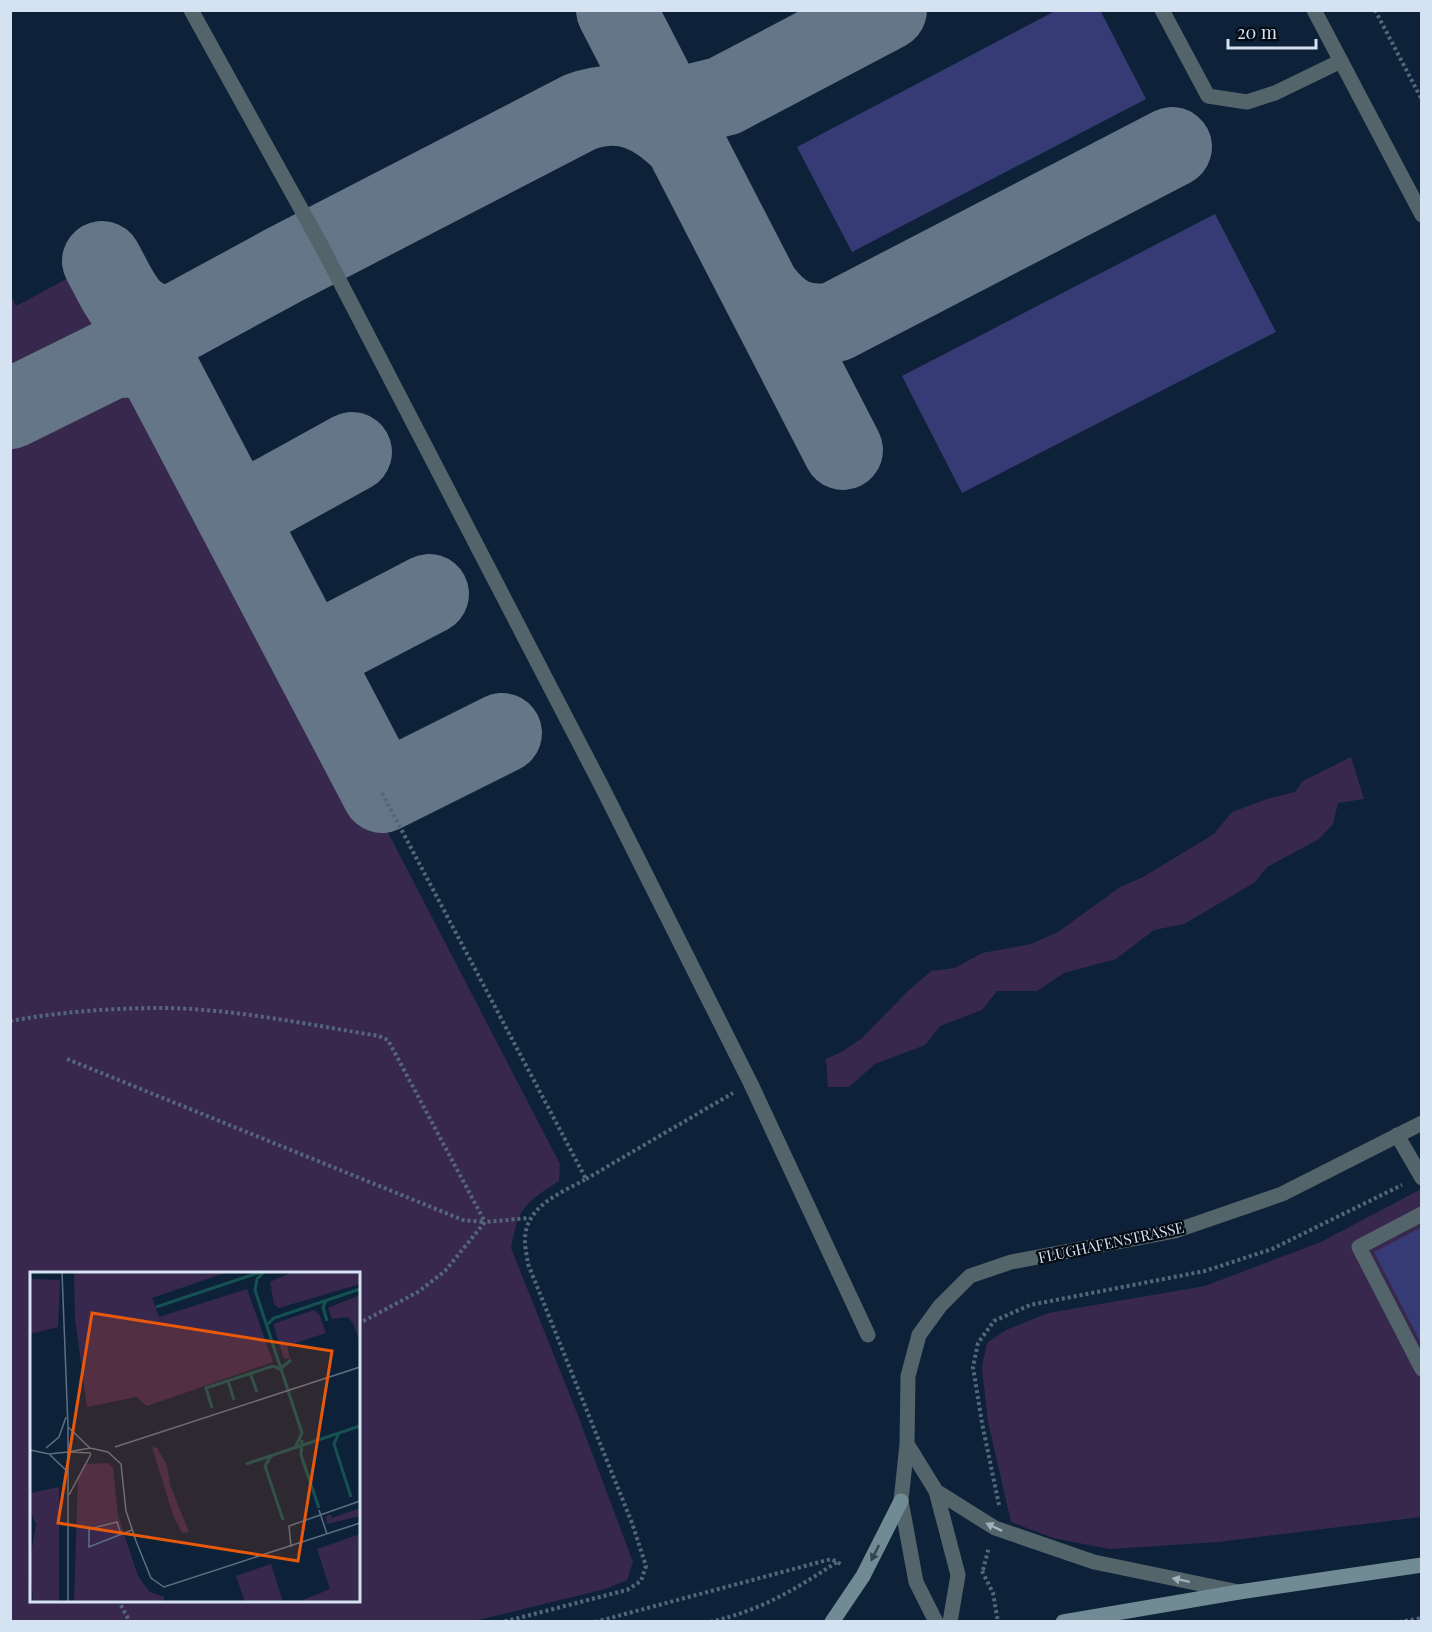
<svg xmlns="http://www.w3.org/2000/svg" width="1432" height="1632" font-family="'Playfair Display',serif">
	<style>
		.green { fill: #38284d; fill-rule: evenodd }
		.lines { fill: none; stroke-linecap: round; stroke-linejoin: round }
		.taxiway { stroke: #647688; stroke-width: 80 }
		.building { fill: #363b75 }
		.path { stroke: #54667a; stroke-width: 4; stroke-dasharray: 3 3; stroke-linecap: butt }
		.service { stroke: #54646b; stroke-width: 15 }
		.minor { stroke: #54646b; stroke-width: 15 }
		.secondary { stroke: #718b95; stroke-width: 15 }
		.oneway { fill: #a1b0bb }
		.oneway2 { fill: #35454f }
		.labels { text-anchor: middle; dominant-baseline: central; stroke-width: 4.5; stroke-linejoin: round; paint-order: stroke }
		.street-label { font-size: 15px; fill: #d5e2f1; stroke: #040b15 }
		.inset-river { fill: none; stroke: #155052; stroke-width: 3 }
		.inset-road { fill: none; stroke: #5d6f82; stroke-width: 1.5 }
		.view { fill: #e8590c; fill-opacity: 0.15; stroke: #e8590c; stroke-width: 3 }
		.inset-edge { fill: none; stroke: #d5e2f1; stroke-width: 3 }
	</style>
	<rect width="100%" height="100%" fill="#0d2238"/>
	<path class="green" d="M 91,266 C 100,285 114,300 103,321 L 11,369 L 11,296 L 16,306 Z
		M 138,378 L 149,382 L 159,391 L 560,1164 L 559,1181 C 524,1204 519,1206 511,1248 L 577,1413 L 633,1562 L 627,1580 L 605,1589 L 474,1621 L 11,1621 L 11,444 ZM 32,1274 L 358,1274 L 358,1600 L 32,1600 Z
		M 1351,757 L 1364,799 L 1338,803 L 1333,824 L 1319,839 L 1267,867 L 1254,883 L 1184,924 L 1154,930 L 1116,959 L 1064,973 L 1037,991 L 997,991 L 982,1010 L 940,1026 L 925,1045 L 875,1064 L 849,1087 L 828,1087 L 826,1059 L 843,1051 L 862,1038 L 907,992 L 931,971 L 955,968 L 982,953 L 1031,944 L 1058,932 L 1120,887 L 1143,877 L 1214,834 L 1232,812 L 1267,799 L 1295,792 L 1303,781 Z
		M 1421,1189 L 1421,1517 L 1218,1542 L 1109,1549 L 1053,1538 L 1011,1522 L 988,1422 L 982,1367 L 987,1343 L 1006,1330 L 1048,1313 L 1205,1286 L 1321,1242 Z"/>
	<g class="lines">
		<path class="taxiway" d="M 616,10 L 843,450
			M 615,103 L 684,106 L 724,96 L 887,10
			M 102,261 C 121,295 129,325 174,325
			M 763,293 C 783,319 803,327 835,322 L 1172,147
			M 113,358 C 135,357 143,357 161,373 L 382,793 L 502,733
			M 10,409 L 113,358 L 284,265 L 580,112 C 623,96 655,112 685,143
			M 236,516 L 352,452
			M 310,656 L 429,594"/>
	</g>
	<path class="building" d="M 1057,10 L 1100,10 L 1146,99 L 852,252 L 797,147 Z
		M 1215,214 L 1276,332 L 962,493 L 902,376 Z
		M 1422,1227 L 1422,1345 L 1374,1252 Z"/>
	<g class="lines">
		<path class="path" d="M 1375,10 L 1422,100
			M 382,793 L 586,1179 C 561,1193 525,1206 525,1240 C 525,1248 527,1256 528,1264 L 632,1523 L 646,1566 L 641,1581 L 627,1590 L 503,1622
			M 10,1021 C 60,1012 110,1008 161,1008 C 230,1008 310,1025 379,1036 L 388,1040 L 485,1222
			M 67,1059 L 463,1220 L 484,1222
			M 586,1179 L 733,1093
			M 358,1324 L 418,1292 L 445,1271 L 485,1222 L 529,1218
			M 999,1505 L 982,1423 L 973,1367 L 978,1343 L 994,1321 L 1030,1305 L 1205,1271 L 1272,1249 L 1402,1185
			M 983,1570 L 989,1547
			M 982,1571 L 993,1593 L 998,1622
			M 118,1600 L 130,1622
			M 595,1622 L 831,1559 L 843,1565
			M 710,1622 C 762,1610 794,1590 837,1562
			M 1399,1622 L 1422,1618"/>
		<path class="service" d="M 191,10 L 321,245 L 602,787 L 750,1082 L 868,1335
			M 1162,10 L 1208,96 L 1247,102 L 1275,93 L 1341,61
			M 1397,1135 L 1422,1178
			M 1422,1214 L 1359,1247 L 1422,1369"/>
		<path class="minor" d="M 1314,10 L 1422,215
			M 907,1444 L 936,1491 L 958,1575 L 950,1622
			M 936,1491 L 995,1528 L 1094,1562 L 1239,1592
			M 936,1622 L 916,1582 L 901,1501 L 907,1444 L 908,1376 L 919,1335 L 940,1306 L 970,1276 L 1011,1262 L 1175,1231 L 1282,1194 L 1422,1123"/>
		<path class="secondary" d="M 832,1622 L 863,1576 L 901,1501
			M 1063,1622 L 1239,1592 L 1422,1565"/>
	</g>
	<defs><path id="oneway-solid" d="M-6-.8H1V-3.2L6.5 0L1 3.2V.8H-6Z" transform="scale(1.5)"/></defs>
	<g class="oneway">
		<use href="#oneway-solid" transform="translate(994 1527) rotate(-154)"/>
		<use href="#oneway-solid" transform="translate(1181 1580) rotate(-168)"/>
	</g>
	<use class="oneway2" href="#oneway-solid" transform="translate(875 1553) rotate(117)"/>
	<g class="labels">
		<g class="street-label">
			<text transform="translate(1111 1242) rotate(-12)">FLUGHAFENSTRASSE</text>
		</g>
	</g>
	<g transform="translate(30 1272)">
		<rect width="330" height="330" fill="#0d2238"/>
		<path d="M 44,0 L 198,0 L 122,26 L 129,45 L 217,17 L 243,90 L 117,134 L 106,125 L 57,135 L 45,46 ZM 262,0 L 330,0 L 330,12 L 249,36 L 244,32 L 240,10 ZM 1,7 L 30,8 L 28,55 L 0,62 ZM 330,23 L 330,70 L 323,51 L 317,45 L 302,47 L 298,36 ZM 284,38 L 289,42 L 296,61 L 257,74 L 260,86 L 254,87 L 243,52 ZM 122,175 L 127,176 L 137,193 L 140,213 L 159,260 L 152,261 L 143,243 ZM 78,191 L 83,196 L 88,244 L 108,304 L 120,320 L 134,325 L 134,330 L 44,330 L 48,206 L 54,192 ZM 29,215 L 29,330 L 3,330 L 0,288 L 6,252 L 0,239 L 0,221 ZM 330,236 L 330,244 L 297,252 L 296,245 L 300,242 L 302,246 ZM 330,262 L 330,330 L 268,330 L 300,317 L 287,277 ZM 241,292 L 253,330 L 215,330 L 206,304 Z" fill="#38284d"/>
		<path class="inset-river" d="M 234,0 L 227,7 L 225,18 L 272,161 L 265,176M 296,29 L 293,35 L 297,49M 126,35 L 231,0M 237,53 L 244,46 L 330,17M 220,101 L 227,120M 198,109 L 204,128M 182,136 L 176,116 L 243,94 L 250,97 L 261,88M 309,161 L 304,172 L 321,225M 272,168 L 271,183 L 289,236M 241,184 L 235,194 L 253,248M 216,192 L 330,154"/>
		<path class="inset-road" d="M 32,0 L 38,155 L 38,330M 38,155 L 60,176M 85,175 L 330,95M 16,176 L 29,165 L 36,145M 0,178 L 19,182 L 38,180M 38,180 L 60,176 L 78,180 L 91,192 L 96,239 L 106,269 L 121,306 L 134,315 L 330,251M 39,180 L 61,181M 20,183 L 38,200M 39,223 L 61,182M 289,238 L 297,262M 91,262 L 87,250 L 59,257 L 59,275 L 102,258M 261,275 L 259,254 L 330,229"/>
		<path class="view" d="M 62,41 L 302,79 L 268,289 L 28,251 Z"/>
		<rect width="330" height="330" class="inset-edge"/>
	</g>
	<rect width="1432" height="1632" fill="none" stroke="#d5e2f1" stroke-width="24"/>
	<path d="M1228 39v9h88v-9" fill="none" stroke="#d5e2f1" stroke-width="3"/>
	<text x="1237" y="39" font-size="18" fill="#d5e2f1" stroke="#040b15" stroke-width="4.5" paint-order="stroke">20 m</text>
</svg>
